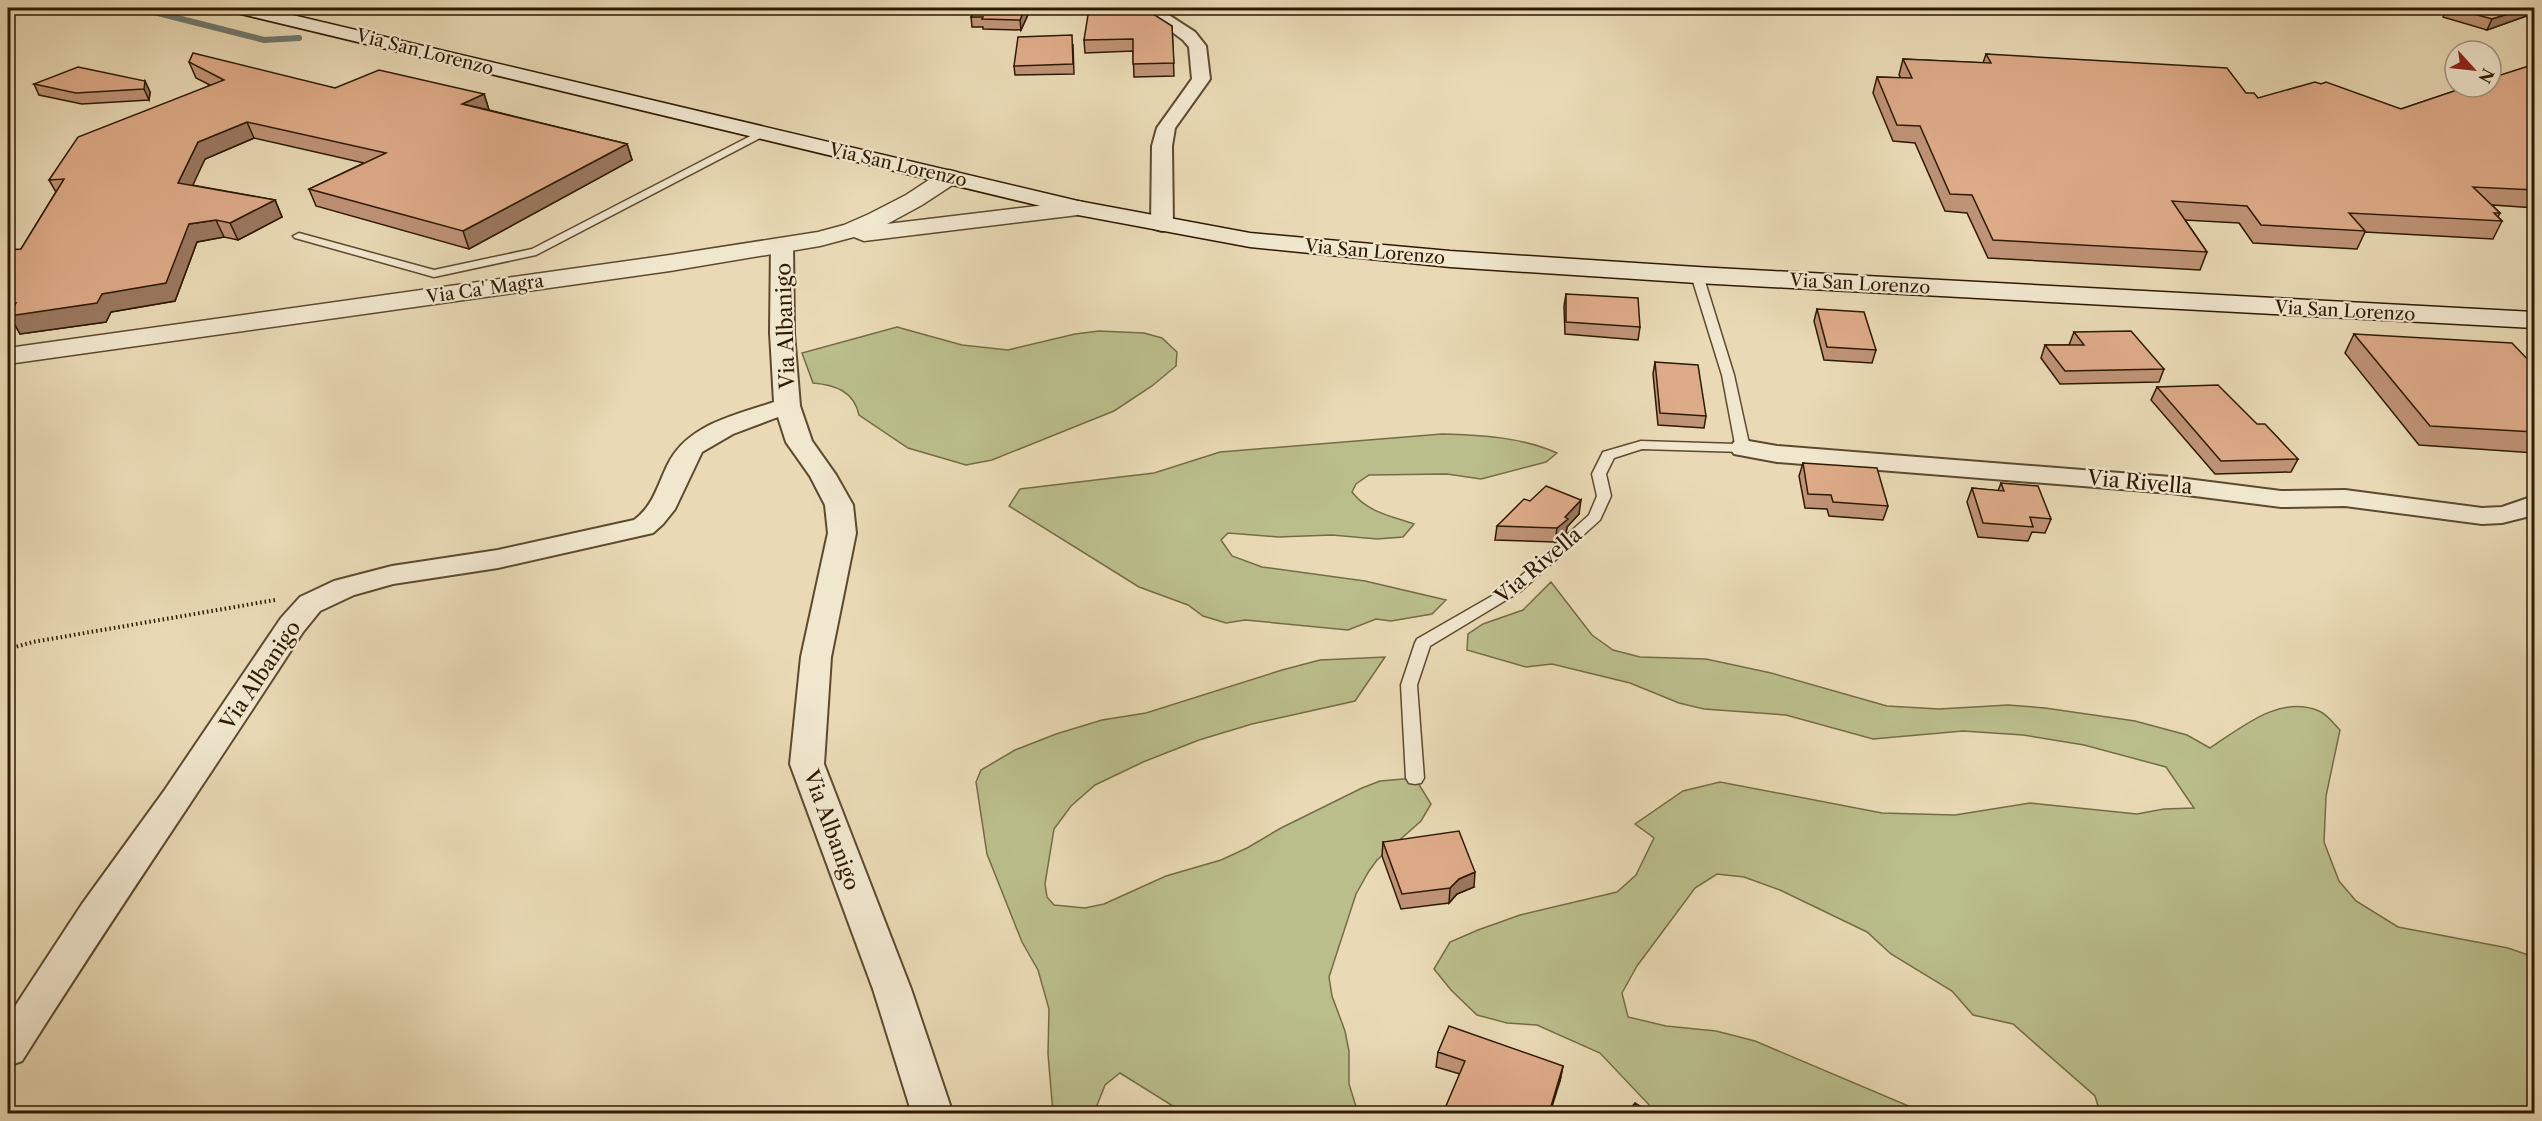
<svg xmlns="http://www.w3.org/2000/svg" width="2542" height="1121" font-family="'Libre Caslon Text',serif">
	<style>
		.green { fill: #babe8b; stroke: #746c46; stroke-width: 1.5 }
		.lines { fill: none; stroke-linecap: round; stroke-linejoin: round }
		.stream { stroke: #70796f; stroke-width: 6 }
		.service-casing { stroke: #5d4a2e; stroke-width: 3 }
		.minor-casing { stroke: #5d4a2e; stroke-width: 4 }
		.tertiary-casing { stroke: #5d4a2e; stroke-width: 3 }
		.secondary-casing { stroke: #2e1a01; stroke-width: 3 }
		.path { stroke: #2e1a01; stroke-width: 4; stroke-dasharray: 1.5 3; stroke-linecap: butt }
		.service { fill: #f1e7cf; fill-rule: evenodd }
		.minor { fill: #f1e7cf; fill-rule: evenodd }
		.tertiary { fill: #f1e7cf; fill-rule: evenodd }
		.secondary { fill: #f1e7cf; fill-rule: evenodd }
		.wall { fill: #bf9376; stroke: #2e1a01; stroke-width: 1.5 }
		.shaded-wall { fill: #9b7860; stroke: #2e1a01; stroke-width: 1.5 }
		.building { fill: #deab89; stroke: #2e1a01; stroke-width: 1.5 }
		.labels { text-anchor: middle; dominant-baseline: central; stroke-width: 4.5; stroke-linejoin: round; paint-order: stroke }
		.far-street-label { font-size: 18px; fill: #2e1a01; stroke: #f1e7cf }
		.street-label { font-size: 21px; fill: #2e1a01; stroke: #f1e7cf }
	</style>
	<rect width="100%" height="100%" fill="#e9dab5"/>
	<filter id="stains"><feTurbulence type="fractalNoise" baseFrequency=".00333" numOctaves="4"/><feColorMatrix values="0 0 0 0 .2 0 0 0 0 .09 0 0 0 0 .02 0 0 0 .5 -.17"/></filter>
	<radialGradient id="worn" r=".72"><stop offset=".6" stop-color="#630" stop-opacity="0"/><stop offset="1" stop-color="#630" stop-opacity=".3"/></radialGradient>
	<path class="green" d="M 897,327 L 962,345 L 1008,350 L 1075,334 L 1099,331 L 1144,333 L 1162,338 L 1177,352 L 1176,366 L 1152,386 L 1114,411 L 992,460 L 966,465 L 908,448 L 859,415 C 854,391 835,385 813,383 L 802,353 Z
		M 1442,434 C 1481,435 1521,437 1557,453 L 1546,462 L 1481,479 L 1447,474 L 1369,475 L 1356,484 L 1352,492 C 1367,512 1391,516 1414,524 L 1403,537 L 1377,539 L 1332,535 L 1278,537 L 1228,533 L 1221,540 L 1232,556 L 1262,567 L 1365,581 L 1446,600 L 1432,614 L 1391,621 L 1376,619 L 1348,630 L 1245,620 L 1226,623 L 1203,616 L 1188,605 L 1139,587 L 1009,506 L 1020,489 L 1154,473 L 1220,452 Z
		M 1551,582 L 1592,635 L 1613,650 L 1640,657 L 1706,659 L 1771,673 L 1887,706 L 1939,709 L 2008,705 L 2045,708 L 2135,721 L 2187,735 L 2210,748 C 2241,728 2280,694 2319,711 C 2327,714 2334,724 2340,730 L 2326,796 L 2324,842 L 2339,881 L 2356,901 L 2398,927 L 2508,948 L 2534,957 L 2534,1113 L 2100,1113 L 2095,1096 L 2013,1024 L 1973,1015 L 1952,991 L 1891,954 L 1867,932 L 1780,890 L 1744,877 L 1717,874 L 1695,888 L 1637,966 L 1622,993 L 1628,1017 L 1666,1026 L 1716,1031 L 1755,1041 L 1925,1113 L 1663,1113 L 1652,1108 L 1600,1053 L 1537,1025 L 1507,1023 L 1477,1015 L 1451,990 L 1434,969 L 1450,942 L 1478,930 L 1520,915 L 1617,892 L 1636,875 L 1654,838 L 1635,824 L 1683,791 L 1720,782 L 1882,813 L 1955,815 L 2030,803 L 2137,814 L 2164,809 L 2194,808 L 2166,767 L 2084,745 L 2023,735 L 1963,731 L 1873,739 L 1786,715 L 1704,709 L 1679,703 L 1630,683 L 1552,664 L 1526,667 L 1467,650 L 1468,634 L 1483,624 L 1523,610 Z
		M 1385,657 L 1355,701 L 1252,724 L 1199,740 L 1143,762 L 1095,785 L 1071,806 L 1054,829 L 1045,884 L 1047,897 L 1054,905 L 1085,908 L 1104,904 L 1166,876 L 1221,860 L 1247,848 L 1281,828 L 1362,788 L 1380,781 L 1415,778 L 1431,804 L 1421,821 L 1377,860 L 1369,871 L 1356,894 L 1329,977 L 1332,996 L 1345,1031 L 1349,1051 L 1349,1084 L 1358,1113 L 1184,1113 L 1120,1073 L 1105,1085 L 1094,1113 L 1053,1113 L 1048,1054 L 1049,1009 L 1038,970 L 1022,942 L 987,854 L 976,782 L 981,770 L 1015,750 L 1056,734 L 1102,720 L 1146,713 L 1282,670 L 1320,660 Z"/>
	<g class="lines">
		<path class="stream" d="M 138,8 L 264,40 L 299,38"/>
		<defs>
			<path id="service" d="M 762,130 L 767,133 L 766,135 L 536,255 L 434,277 L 295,238 L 293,236 L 299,233 L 434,270 L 532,249 Z
				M 1697,272 L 1703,275 L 1734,375 L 1750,448 L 1743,452 L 1642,449 L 1614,458 L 1606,474 L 1611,496 L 1600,520 L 1521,591 L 1430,646 L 1417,685 L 1424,778 L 1421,783 L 1415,784 L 1409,783 L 1406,778 L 1401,685 L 1415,643 L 1417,639 L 1511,585 L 1589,515 L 1597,496 L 1592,474 L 1603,452 L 1641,441 L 1735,444 L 1722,375 L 1691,275 Z"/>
			<path id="minor" d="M 1140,8 L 1158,8 L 1195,32 L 1206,46 L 1210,79 L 1175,128 L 1172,146 L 1173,225 L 1169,229 L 1162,231 L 1155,229 L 1151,225 L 1152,146 L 1157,128 L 1192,79 L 1189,47 L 1183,40 Z
				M 782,239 L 790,240 L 793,245 L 794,333 L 800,406 L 812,441 L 836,475 L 853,505 L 856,533 L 831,657 L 824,764 L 911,989 L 953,1114 L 912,1114 L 873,989 L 790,764 L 801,657 L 828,533 L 825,505 L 810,476 L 786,442 L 778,417 L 733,434 L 702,452 L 675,509 L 663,524 L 653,533 L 498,568 L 393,584 L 354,595 L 320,611 L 303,632 C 210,776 113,916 22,1061 L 8,1066 L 8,1017 L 82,904 L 164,791 L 281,618 L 300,597 L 334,581 L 392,566 L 498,550 L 634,520 C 653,506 657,487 667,466 C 687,424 734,416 774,402 L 770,333 L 771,245 L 774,240 Z
				M 1743,440 L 1777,446 L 2171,477 L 2281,491 L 2345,490 L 2482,508 L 2502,507 L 2534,496 L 2534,515 L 2502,523 L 2482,524 L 2345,506 L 2281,507 L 2171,493 L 1777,462 L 1734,454 L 1730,448 L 1734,442 Z"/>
			<path id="tertiary" d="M 949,170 L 957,172 L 961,177 L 957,182 L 922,205 L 887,224 L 1078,201 L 1086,203 L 1090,208 L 1086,213 L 1078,215 L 864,241 L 854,237 L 820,246 L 670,271 L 8,364 L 8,348 L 670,255 L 818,232 L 844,225 L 869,214 L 906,195 L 941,172 Z"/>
			<path id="secondary" d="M 232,8 L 263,8 L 1078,201 L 1250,233 L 1450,251 L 1697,267 L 2534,312 L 2534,328 L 1697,283 L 1450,267 L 1250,247 L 1078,215 L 241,14 L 234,12 Z"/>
		</defs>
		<use href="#service" class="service-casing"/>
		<use href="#minor" class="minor-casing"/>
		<use href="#tertiary" class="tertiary-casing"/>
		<use href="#secondary" class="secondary-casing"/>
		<path class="path" d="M 8,649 L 33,642 L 275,600"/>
		<use href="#service" class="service"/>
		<use href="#minor" class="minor"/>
		<use href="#tertiary" class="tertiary"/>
		<use href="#secondary" class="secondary"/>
	</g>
	<path class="wall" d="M 1031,8 L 1021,30 L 983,29 L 983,27 L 972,27 L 971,17 Z
		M 2448,8 L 2535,8 L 2535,13 L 2487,30 L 2443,17 Z
		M 1126,14 L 1172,26 L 1174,76 L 1134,77 L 1133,51 L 1085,53 L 1084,40 Z
		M 1073,45 L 1074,74 L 1015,75 L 1014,66 Z
		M 1986,54 L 2246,93 L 2258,98 L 2401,109 L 2535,64 L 2535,208 L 2492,205 L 2500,213 L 2498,217 L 2502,221 L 2493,239 L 2365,232 L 2357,249 L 2253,243 L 2239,223 L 2185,220 L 2207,252 L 2200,270 L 1988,258 L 1967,213 L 1945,211 L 1915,143 L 1893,141 L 1873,93 L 1877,77 L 1901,78 L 1899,75 L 1903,59 L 1983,63 Z
		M 189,62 L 335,88 L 484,94 L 489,110 L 627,144 L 632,160 L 469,249 L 316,206 L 309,189 L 364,163 L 254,138 L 205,159 L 192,185 L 275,200 L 282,217 L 238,240 L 224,237 L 197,242 L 175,301 L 111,312 L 106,322 L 20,334 L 14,323 L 21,249 L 56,192 L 49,180 L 210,85 L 196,78 Z
		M 145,81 L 150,92 L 149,100 L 82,104 L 39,95 L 34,84 Z
		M 1566,294 L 1640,327 L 1638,340 L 1565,334 L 1564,306 Z
		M 1817,309 L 1876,350 L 1872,363 L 1824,360 L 1814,321 Z
		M 2074,332 L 2164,369 L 2159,382 L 2060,384 L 2041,358 L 2045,345 L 2069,345 Z
		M 2354,334 L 2535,367 L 2535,453 L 2419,445 L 2345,353 Z
		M 1655,362 L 1706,416 L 1704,428 L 1658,425 L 1653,374 Z
		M 2157,387 L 2298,459 L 2291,472 L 2215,474 L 2151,400 Z
		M 1803,463 L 1888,506 L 1883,520 L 1829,516 L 1827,509 L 1805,508 L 1799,476 Z
		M 2001,483 L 2051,519 L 2045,533 L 2032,532 L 2028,541 L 1978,537 L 1967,502 L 1972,488 L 1998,491 Z
		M 1530,501 L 1579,514 L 1567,527 L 1566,533 L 1555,542 L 1495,540 L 1497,526 Z
		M 1383,842 L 1474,887 L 1457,894 L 1449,903 L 1401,909 L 1382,856 Z
		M 1438,1052 L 1563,1066 L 1560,1081 L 1460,1074 L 1436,1067 Z"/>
	<path class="shaded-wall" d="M 1025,8 L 1031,8 L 1021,30 L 1020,20 Z
		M 2526,8 L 2535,8 L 2535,13 L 2487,30 L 2492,19 Z
		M 145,81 L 150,92 L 149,100 L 144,89 Z
		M 484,94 L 489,110 L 462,104 Z
		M 247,122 L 254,138 L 205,159 L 186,200 L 178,183 L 198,142 Z
		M 627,144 L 632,160 L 469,249 L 463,231 Z
		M 275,200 L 282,217 L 238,240 L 230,223 Z
		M 216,220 L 224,237 L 197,242 L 175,301 L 111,312 L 106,322 L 20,334 L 14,323 L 8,324 L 8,304 L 102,294 L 189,224 Z
		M 1581,500 L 1579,514 L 1567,527 L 1566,533 L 1555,542 L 1557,528 L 1565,517 Z
		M 1475,872 L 1474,887 L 1457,894 L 1449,903 L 1450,888 L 1459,879 Z
		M 1563,1066 L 1560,1081 L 1550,1113 L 1549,1113 Z"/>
	<path class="building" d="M 976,8 L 1025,8 L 1020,20 L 982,19 L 983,17 L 971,17 Z
		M 1103,8 L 1120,8 L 1126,14 L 1147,10 L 1172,26 L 1174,63 L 1133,64 L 1133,39 L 1084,40 L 1089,9 Z
		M 2452,8 L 2526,8 L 2492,19 Z
		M 1072,35 L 1073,64 L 1014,66 L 1018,37 Z
		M 193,53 L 335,88 L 379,70 L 484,94 L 462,104 L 627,144 L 463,231 L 309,189 L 386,153 L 247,122 L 198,142 L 178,183 L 275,200 L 230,223 L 216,220 L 189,224 L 166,283 L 102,294 L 97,303 L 9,316 L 16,303 L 8,304 L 8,250 L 21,249 L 64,179 L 49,180 L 78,137 L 224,80 L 189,62 Z
		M 1986,54 L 2227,68 L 2246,93 L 2254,93 L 2258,98 L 2315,82 L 2321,84 L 2326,82 L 2401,109 L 2466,87 L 2491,87 L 2491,78 L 2535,64 L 2535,190 L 2473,187 L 2500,213 L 2494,213 L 2502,221 L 2349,213 L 2365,231 L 2261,225 L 2247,206 L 2172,201 L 2207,252 L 1993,240 L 1972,195 L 1950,194 L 1920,126 L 1897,125 L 1877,77 L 1912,78 L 1903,59 L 1991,63 Z
		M 78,67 L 145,81 L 144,89 L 76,93 L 34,84 Z
		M 1566,294 L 1638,298 L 1640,327 L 1566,322 Z
		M 1817,309 L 1864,312 L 1876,350 L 1827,347 Z
		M 2131,331 L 2164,369 L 2065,371 L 2045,345 L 2084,345 L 2074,332 Z
		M 2354,334 L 2512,343 L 2535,367 L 2535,432 L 2430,426 Z
		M 1655,362 L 1698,365 L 1706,416 L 1660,413 Z
		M 2218,385 L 2257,424 L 2265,424 L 2298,459 L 2221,461 L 2157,387 Z
		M 1803,463 L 1877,468 L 1888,506 L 1833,502 L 1831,495 L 1808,494 Z
		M 2001,483 L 2038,486 L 2051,519 L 2030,517 L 2033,527 L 1983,523 L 1972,488 L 2004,491 Z
		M 1546,486 L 1581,500 L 1565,517 L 1568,519 L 1557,528 L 1497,526 L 1524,499 L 1530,501 Z
		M 1459,831 L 1475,872 L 1459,879 L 1450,888 L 1402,894 L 1383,842 Z
		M 1449,1026 L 1563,1066 L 1549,1113 L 1443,1113 L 1465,1061 L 1438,1052 Z
		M 1635,1103 L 1646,1110 L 1644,1113 L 1627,1113 Z"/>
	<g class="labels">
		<g class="far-street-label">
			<text transform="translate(425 52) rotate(14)">Via San Lorenzo</text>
			<text transform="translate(898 165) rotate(13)">Via San Lorenzo</text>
			<text transform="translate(1375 252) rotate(5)">Via San Lorenzo</text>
			<text transform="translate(1860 284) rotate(3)">Via San Lorenzo</text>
			<text transform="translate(485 289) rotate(-8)">Via Ca' Magra</text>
			<text transform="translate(2345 311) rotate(3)">Via San Lorenzo</text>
		</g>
		<g class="street-label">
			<text transform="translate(785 326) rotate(-92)">Via Albanigo</text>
			<text transform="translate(2140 482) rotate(5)">Via Rivella</text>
			<text transform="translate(1538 565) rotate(-40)">Via Rivella</text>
			<text transform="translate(260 675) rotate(-56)">Via Albanigo</text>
			<text transform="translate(832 830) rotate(70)">Via Albanigo</text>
		</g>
	</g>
	<rect width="2542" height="1121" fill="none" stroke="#e9dab5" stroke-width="30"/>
	<rect x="9" y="9" width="2524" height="1103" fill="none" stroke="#2e1a01" stroke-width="3"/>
	<rect x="15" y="15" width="2512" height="1091" fill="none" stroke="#2e1a01" stroke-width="1.5"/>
	<g transform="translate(2473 69) rotate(117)"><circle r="28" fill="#f1e7cf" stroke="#a3957d" stroke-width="1.5"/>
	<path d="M0-4.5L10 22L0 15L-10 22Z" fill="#8f2418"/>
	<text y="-9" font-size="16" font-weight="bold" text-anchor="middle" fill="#2e1a01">N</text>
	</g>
	<rect width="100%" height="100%" filter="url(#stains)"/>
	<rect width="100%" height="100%" fill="url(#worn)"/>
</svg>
